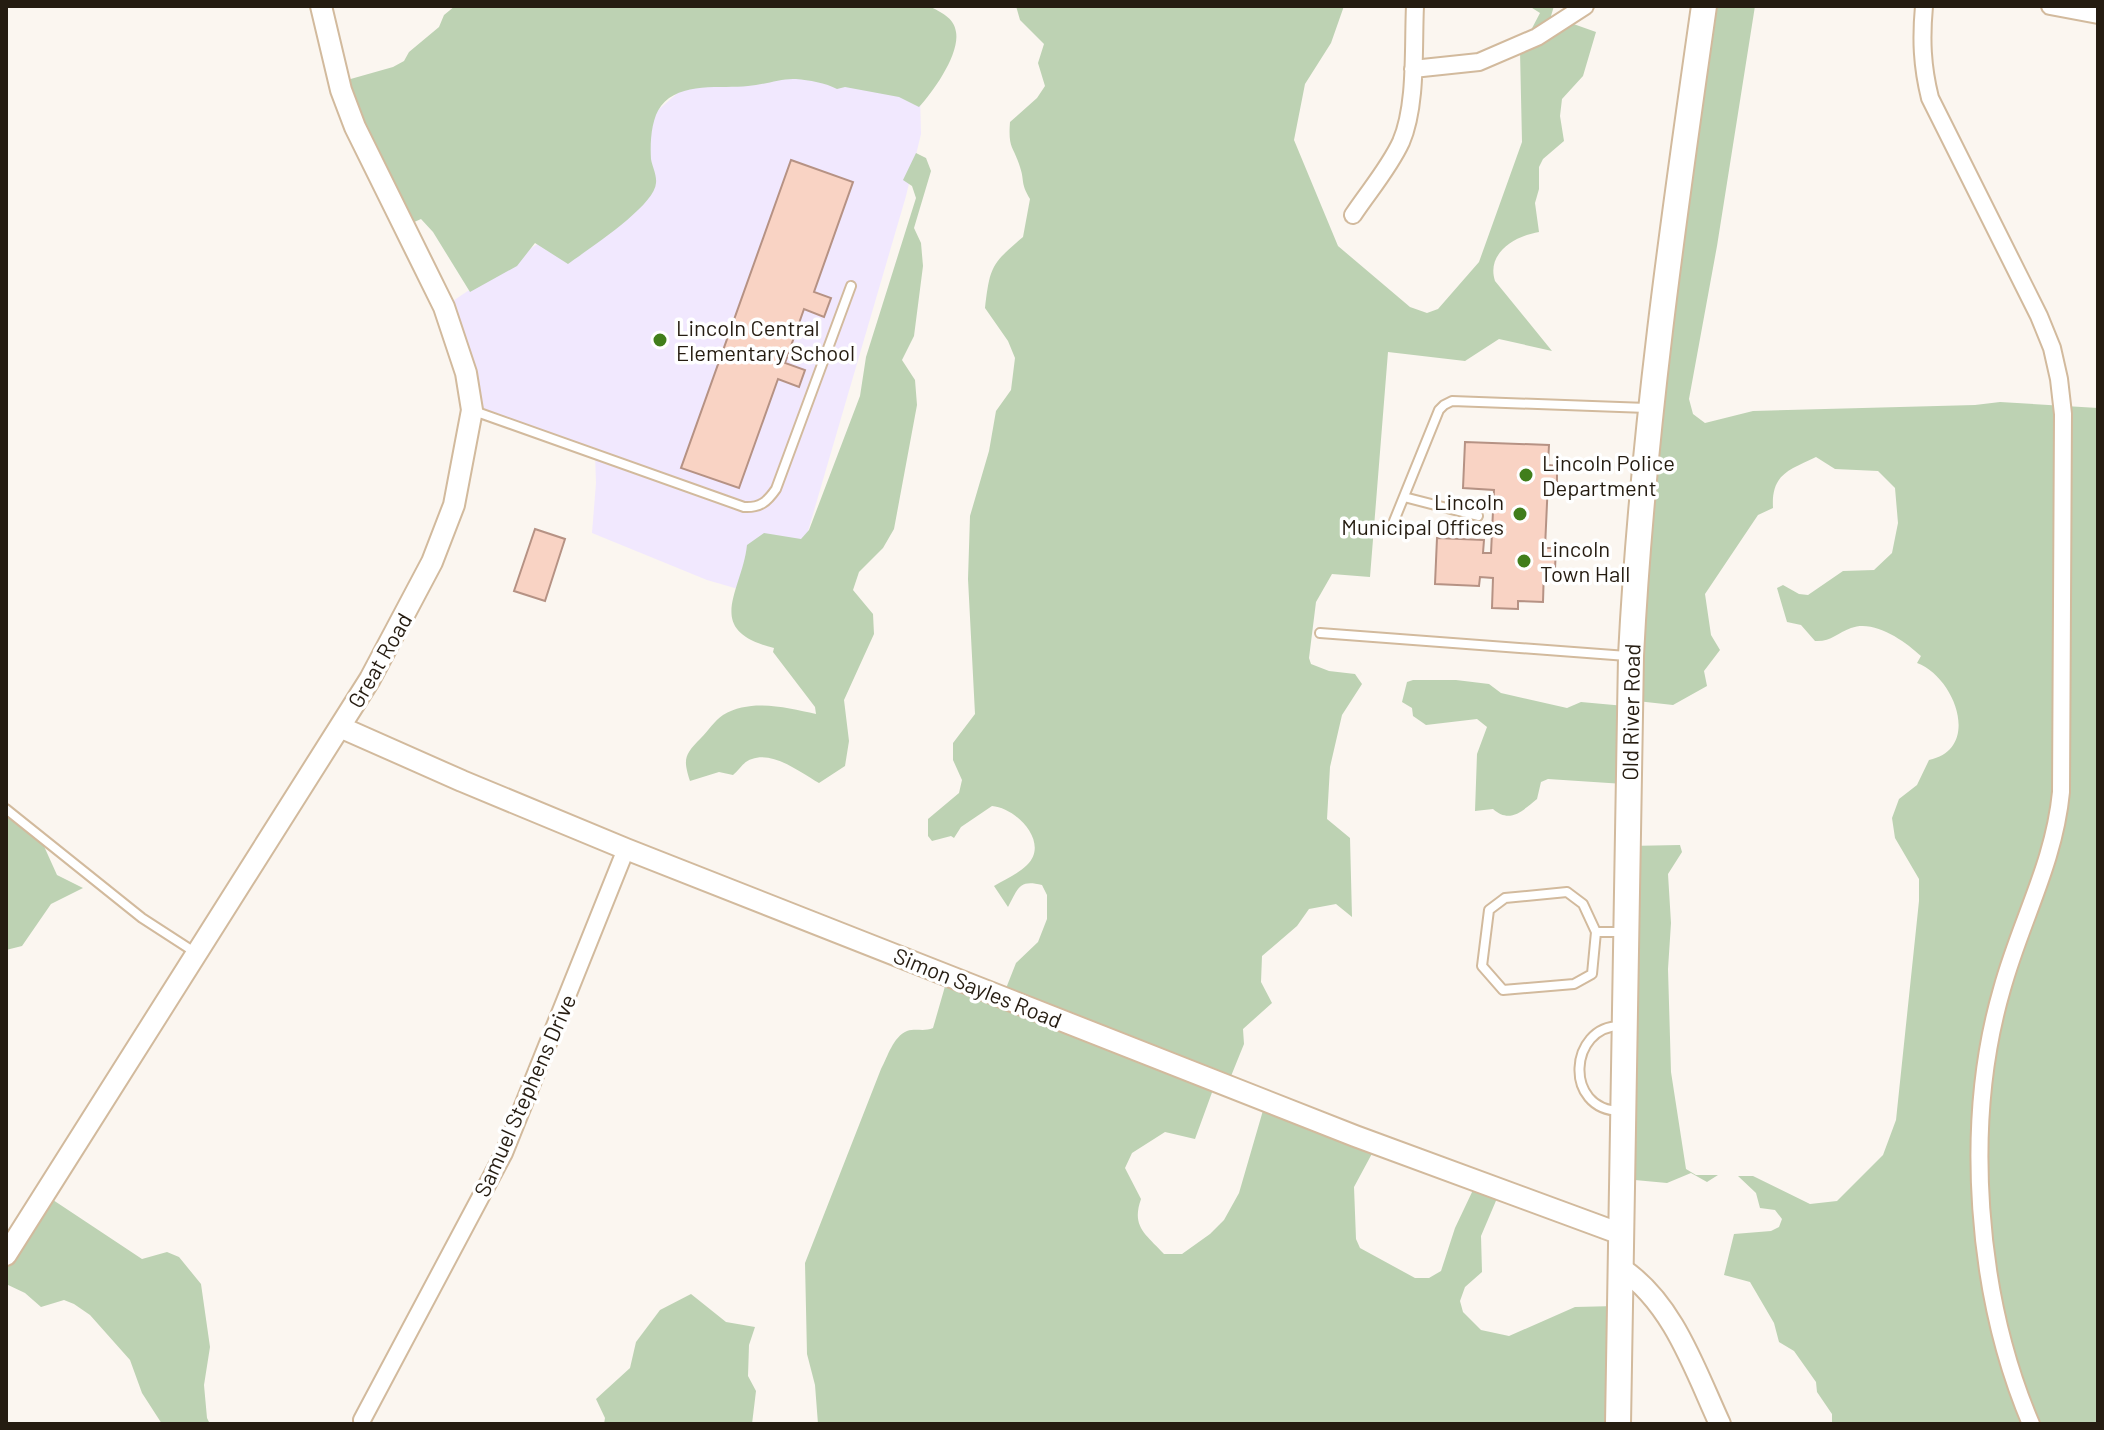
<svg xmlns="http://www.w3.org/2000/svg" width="2104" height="1430" font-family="Barlow,sans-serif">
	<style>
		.education { fill: #f1e8fe }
		.green { fill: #bdd2b3 }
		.building { fill: #f9d3c4; stroke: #b69284; stroke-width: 2 }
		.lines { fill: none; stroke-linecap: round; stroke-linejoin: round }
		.service-casing { stroke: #d2ba9d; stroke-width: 12 }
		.minor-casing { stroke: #d2ba9d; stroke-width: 20 }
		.tertiary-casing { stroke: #d2ba9d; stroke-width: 24 }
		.secondary-casing { stroke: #d2ba9d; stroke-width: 28 }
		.service { stroke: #fff; stroke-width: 8 }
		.minor { stroke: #fff; stroke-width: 16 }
		.tertiary { stroke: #fff; stroke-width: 20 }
		.secondary { stroke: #fff; stroke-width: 24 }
		.poi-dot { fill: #417e1b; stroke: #fff; stroke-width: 3 }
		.labels { text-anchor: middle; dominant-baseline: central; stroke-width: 7; stroke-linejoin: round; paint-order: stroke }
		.poi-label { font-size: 22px; fill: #251c11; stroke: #fff; text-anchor: start }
		.street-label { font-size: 22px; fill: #251c11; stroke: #fff }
	</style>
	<rect width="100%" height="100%" fill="#fbf6f0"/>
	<path class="education" d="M 754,69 L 920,96 L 921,134 L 906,196 L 787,603 L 707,580 L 592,533 L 596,483 L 595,454 L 472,410 L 444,307 L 619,189 L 649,118 L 681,90 Z"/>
	<path class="green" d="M 455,6 L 929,6 C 940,12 954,17 956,32 C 960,54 933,92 919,107 L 899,97 L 845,87 L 837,89 C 826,83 809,80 796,79 C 781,78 764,85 748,86 C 722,89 680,81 661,106 C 651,119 650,143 651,159 C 652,166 657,175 656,183 C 655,206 587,250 568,264 L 535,243 L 517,266 L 470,292 L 433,232 L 421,219 L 403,227 L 340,82 L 393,67 L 404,61 L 409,52 L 439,27 L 444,15 Z
		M 1016,6 L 1344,6 L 1331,43 L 1305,84 L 1294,140 L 1338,246 L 1410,307 L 1427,313 L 1438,309 L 1479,262 L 1522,142 L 1520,51 L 1540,13 L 1529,6 L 1554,6 L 1551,16 L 1596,32 L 1583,76 L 1562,99 L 1560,116 L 1564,141 L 1543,159 L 1539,167 L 1539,189 L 1535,203 L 1539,232 C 1515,236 1486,253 1495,281 L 1552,351 L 1499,339 L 1465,361 L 1388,352 L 1370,577 L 1332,574 L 1316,602 L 1309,658 L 1311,664 L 1329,671 L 1355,674 L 1362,684 L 1342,715 L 1330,767 L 1327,819 L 1350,838 L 1352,917 L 1336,904 L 1309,909 L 1297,926 L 1262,956 L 1261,982 L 1272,1003 L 1243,1029 L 1244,1044 L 1227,1086 L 1214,1087 L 1195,1139 L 1165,1132 L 1132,1153 L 1125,1168 L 1141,1199 C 1131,1227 1146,1234 1164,1254 L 1182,1254 L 1210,1234 L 1224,1220 L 1239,1193 L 1264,1107 L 1375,1148 L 1354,1187 L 1356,1239 L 1360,1248 L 1415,1278 L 1429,1278 L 1441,1271 L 1455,1228 L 1473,1190 L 1498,1196 L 1481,1236 L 1482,1272 L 1465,1287 L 1460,1301 L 1463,1312 L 1481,1330 L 1509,1336 L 1575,1307 L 1616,1306 L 1616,1424 L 818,1424 L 815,1385 L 807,1354 L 805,1263 L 881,1069 C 888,1056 893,1037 907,1031 C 916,1028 924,1032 933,1028 L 946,983 L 1001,1001 L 1016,963 L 1038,942 L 1047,919 L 1047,895 L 1042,885 C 1019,879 1018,888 1008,907 L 994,886 C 1004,880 1018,874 1027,865 C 1050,843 1017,808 992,806 L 961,827 L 954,838 L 951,836 L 932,841 L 928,836 L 928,819 L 959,793 L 962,780 L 953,760 L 953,743 L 975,714 L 968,579 L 970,516 L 989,451 L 996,411 L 1011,390 L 1015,358 L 1008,341 L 985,308 C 990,267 991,264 1023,237 L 1030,199 C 1020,182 1025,182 1020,167 C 1013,145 1008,149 1010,122 L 1037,98 L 1045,86 L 1038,63 L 1044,44 L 1020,20 Z
		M 1701,6 L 1755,6 L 1717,246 L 1689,399 L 1693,414 L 1705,423 L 1753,411 L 1975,405 L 2000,402 L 2098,408 L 2098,1424 L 1832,1424 L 1832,1414 L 1817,1392 L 1816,1382 L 1794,1351 L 1779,1342 L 1774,1323 L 1750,1282 L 1724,1275 L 1734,1234 L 1771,1231 L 1779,1227 L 1782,1219 L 1775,1210 L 1760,1208 L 1756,1193 L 1738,1176 L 1753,1176 L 1810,1204 L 1837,1201 L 1883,1155 L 1896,1120 L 1919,901 L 1919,879 L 1895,838 L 1892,818 L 1899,799 L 1917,785 L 1929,760 C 1982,749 1955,677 1917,663 L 1921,656 C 1905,641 1874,619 1851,628 C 1837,633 1831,642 1815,641 L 1801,625 L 1787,622 L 1777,588 L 1783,585 L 1799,594 L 1808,595 L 1843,571 L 1874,570 L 1892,553 L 1898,523 L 1895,488 L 1878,471 L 1835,469 L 1816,457 C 1789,470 1771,474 1773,508 L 1758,515 L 1705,594 L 1711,635 L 1720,650 L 1704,671 L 1707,686 L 1673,705 L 1628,700 Z
		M 916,153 L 926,158 L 931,171 L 914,228 L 921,243 L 923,266 L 914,336 L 902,360 L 915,380 L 917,405 L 894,529 L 883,548 L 859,572 L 853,590 L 873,614 L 874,634 L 844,700 L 849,741 L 845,766 L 819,783 C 801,773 774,751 752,759 C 744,761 740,769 733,775 L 719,772 L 690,781 C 683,759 684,755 701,738 C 708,731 715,720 723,715 C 752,698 787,708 816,714 L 815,707 L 773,652 L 774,648 C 702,630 742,592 747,545 L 764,533 L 801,539 L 809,530 L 860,396 L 866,357 L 916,198 L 912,186 L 903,180 Z
		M 1413,680 L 1456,680 L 1489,684 L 1501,693 L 1567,708 L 1581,702 L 1625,706 L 1624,784 L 1548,779 L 1541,782 L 1537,799 C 1522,811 1510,824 1493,809 L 1475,811 L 1477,754 L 1487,727 L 1477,719 L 1426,725 L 1413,716 L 1412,708 L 1402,702 L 1407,682 Z
		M 6,802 L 43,844 L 57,875 L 83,888 L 51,904 L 22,946 L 6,950 Z
		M 1680,845 L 1682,852 L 1668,874 L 1671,923 L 1668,969 L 1671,1072 L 1686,1169 L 1696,1175 L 1718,1175 L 1707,1182 L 1691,1173 L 1667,1183 L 1624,1179 L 1628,846 Z
		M 44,1194 L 142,1259 L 167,1252 L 179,1257 L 201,1284 L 210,1347 L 204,1385 L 207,1418 L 210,1424 L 162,1424 L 142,1393 L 130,1360 L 90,1315 L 74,1304 L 64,1300 L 41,1307 L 25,1293 L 6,1284 L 6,1250 Z
		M 691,1294 L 726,1322 L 755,1327 L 749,1345 L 748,1376 L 756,1391 L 752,1424 L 604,1424 L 605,1418 L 596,1399 L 630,1368 L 636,1342 L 660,1310 Z"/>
	<path class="building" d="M 791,160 L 853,182 L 814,292 L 831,298 L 824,317 L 804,309 L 785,363 L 805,370 L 799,387 L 778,379 L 739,488 L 681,468 Z
		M 1465,442 L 1549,445 L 1548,465 L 1557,466 L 1557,481 L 1548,481 L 1545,548 L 1556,548 L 1555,569 L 1544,568 L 1543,602 L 1518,601 L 1518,609 L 1492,608 L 1493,578 L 1480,577 L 1479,586 L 1435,584 L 1437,538 L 1484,540 L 1483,553 L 1491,553 L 1494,490 L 1463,488 Z
		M 535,529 L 565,539 L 545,601 L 514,591 Z"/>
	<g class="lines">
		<defs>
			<path id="service" d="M 474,411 L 744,507 C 760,508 767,502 776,489 L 851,286
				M 1404,497 L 1478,516
				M 1394,521 L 1439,410 L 1444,405 L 1452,401 L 1647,408
				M 1320,633 L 1627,656
				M 6,809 L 142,918 L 196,953
				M 1596,932 L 1592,974 L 1574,984 L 1503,990 L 1482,966 L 1489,910 L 1505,898 L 1567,892 L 1583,904 L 1596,932 L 1626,932
				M 1620,1111 C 1563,1110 1569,1026 1620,1026"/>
			<path id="minor" d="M 1924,6 C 1921,39 1922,66 1930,98 L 2039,316 L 2052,348 L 2059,379 L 2063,414 L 2061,792 C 2054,864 2021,920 2002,989 C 1963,1123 1976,1295 2031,1424
				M 2050,6 L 2098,15
				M 1413,69 L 1479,62 L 1537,37 L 1585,6
				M 1353,215 C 1369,191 1389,168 1401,142 C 1417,105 1413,47 1415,6
				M 362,1420 L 504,1153 L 626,849"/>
			<path id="tertiary" d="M 340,727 L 462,781 L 626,849 L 1355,1136 L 1621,1234
				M 6,1255 L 370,679 L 432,562 L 454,505 L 472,410 L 466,373 L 444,307 L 355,127 L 341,90 L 321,6
				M 1622,1269 C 1673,1303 1695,1370 1720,1424"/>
			<g id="secondary">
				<path id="s1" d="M 1618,1424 L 1631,656 C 1642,439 1673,222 1704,6"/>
			</g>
		</defs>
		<use href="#service" class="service-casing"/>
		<use href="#minor" class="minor-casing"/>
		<use href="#tertiary" class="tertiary-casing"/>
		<use href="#secondary" class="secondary-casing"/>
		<use href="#service" class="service"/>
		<use href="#minor" class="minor"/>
		<use href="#tertiary" class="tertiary"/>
		<use href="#secondary" class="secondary"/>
	</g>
	<g class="poi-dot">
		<circle cx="660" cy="340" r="8"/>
		<circle cx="1526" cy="475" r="8"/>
		<circle cx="1520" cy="514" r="8"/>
		<circle cx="1524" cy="561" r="8"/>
	</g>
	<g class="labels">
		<g class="poi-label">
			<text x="676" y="327">Lincoln Central<tspan x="676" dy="25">Elementary School</tspan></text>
			<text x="1542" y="462">Lincoln Police<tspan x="1542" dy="25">Department</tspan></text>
			<text x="1504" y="501" text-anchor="end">Lincoln<tspan x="1504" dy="25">Municipal Offices</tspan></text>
			<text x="1540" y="548">Lincoln<tspan x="1540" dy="25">Town Hall</tspan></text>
		</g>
		<g class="street-label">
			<text transform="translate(379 660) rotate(-60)">Great Road</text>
			<text stroke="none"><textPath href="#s1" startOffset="712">Old River Road</textPath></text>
			<text transform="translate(978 987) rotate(22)">Simon Sayles Road</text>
			<text transform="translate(524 1095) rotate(-66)">Samuel Stephens Drive</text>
		</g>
	</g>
	<rect width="2104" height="1430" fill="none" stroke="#251c11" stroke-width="16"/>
</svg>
